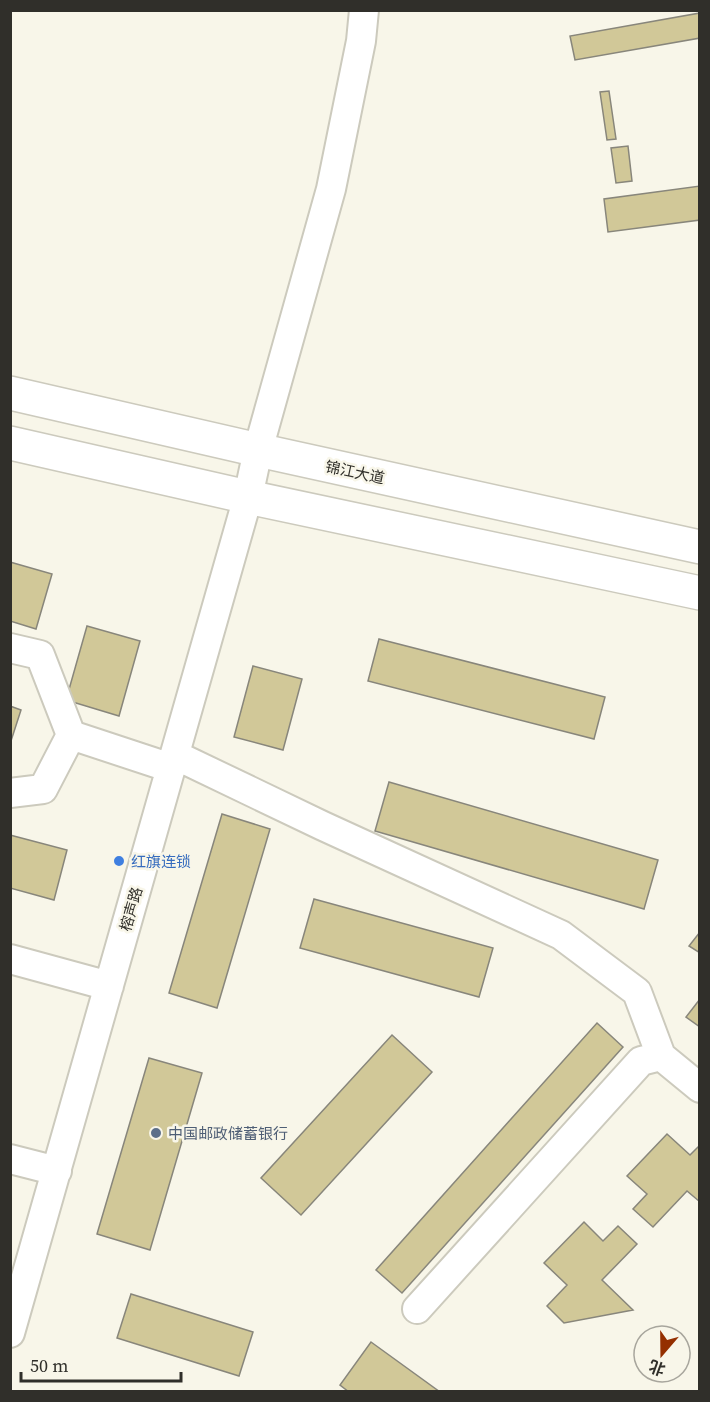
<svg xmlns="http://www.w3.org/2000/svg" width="710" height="1402" font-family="'Source Serif 4','Noto Sans SC',serif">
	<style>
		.building { fill: #d1c898; stroke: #88867b; stroke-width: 1.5 }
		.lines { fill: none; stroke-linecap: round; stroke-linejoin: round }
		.minor-casing { stroke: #cccabd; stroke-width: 32 }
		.major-casing { stroke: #cccabd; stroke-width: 36 }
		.minor { stroke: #fff; stroke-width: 28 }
		.major { stroke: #fff; stroke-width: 33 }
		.shop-dot { fill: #3f7fe0; stroke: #f8f6e9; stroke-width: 2 }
		.service-dot { fill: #5c6f8a; stroke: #f8f6e9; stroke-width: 2 }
		.labels { text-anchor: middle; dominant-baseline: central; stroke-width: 5; stroke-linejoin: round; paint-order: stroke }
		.street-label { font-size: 15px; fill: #302f2a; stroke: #f8f6e9 }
		.shop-label { font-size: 15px; fill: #366cbe; stroke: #f8f6e9; text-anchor: start }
		.service-label { font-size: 15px; fill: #4e5e75; stroke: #f8f6e9; text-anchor: start }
	</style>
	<rect width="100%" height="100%" fill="#f8f6e9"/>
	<path class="building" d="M 700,13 L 700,38 L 575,60 L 570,36 Z
		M 609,91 L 616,139 L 607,140 L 600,92 Z
		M 628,146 L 632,181 L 616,183 L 611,148 Z
		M 700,186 L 700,220 L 608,232 L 604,199 Z
		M 10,562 L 52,574 L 36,629 L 10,621 Z
		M 87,626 L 140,641 L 119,716 L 66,700 Z
		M 379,639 L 605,697 L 594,739 L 368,681 Z
		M 253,666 L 302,679 L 283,750 L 234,737 Z
		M 10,706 L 21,710 L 10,744 Z
		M 389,782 L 658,860 L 644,909 L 375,831 Z
		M 222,814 L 270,829 L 217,1008 L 169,993 Z
		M 10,835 L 67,850 L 54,900 L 10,888 Z
		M 314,899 L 493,948 L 479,997 L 300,948 Z
		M 700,932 L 700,953 L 689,946 Z
		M 700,999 L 700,1027 L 686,1017 Z
		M 597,1023 L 623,1047 L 402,1293 L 376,1270 Z
		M 392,1035 L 432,1072 L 301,1215 L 261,1178 Z
		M 149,1058 L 202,1073 L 150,1250 L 97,1234 Z
		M 667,1134 L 690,1155 L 700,1145 L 700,1202 L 687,1191 L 653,1227 L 633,1209 L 647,1194 L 627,1176 Z
		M 584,1222 L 603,1241 L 618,1226 L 637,1244 L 602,1280 L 633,1310 L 564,1323 L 547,1306 L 567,1285 L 544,1263 Z
		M 131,1294 L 253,1332 L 239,1376 L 117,1338 Z
		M 371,1342 L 440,1392 L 349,1392 L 340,1385 Z"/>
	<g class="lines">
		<defs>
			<path id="minor" d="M 10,648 L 40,655 L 71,735
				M 175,755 L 323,826 L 561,935 L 637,992 L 661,1056
				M 10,793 L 43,789 L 71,735 L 171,768
				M 10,959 L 109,986
				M 10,1159 L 57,1171
				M 417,1309 L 641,1061 L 661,1056 L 700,1088
				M 10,1333 L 248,497 L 258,450 L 331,189 L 361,41 L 364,10"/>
			<path id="major" d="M 10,393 L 258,450 L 700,547
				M 10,443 L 248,497 L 700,593"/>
		</defs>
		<use href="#minor" class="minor-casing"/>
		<use href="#major" class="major-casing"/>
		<use href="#minor" class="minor"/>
		<use href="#major" class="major"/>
	</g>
	<circle class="shop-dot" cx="119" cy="861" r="6"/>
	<circle class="service-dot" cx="156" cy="1133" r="6"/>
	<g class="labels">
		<g class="street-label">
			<text transform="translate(355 472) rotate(12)">锦江大道</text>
			<text transform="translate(131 909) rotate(-74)">榕声路</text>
		</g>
		<g class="shop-label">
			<text x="131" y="861">红旗连锁</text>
		</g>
		<g class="service-label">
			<text x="168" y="1133">中国邮政储蓄银行</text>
		</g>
	</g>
	<rect width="710" height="1402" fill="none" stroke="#302f2a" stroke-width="24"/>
	<g transform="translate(662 1354) rotate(200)"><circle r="28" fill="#f8f6e9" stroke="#a8a69d" stroke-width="1.5"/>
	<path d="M0-4.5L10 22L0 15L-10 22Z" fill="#942f00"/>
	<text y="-9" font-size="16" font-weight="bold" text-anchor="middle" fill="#302f2a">北</text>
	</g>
	<path d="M21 1372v9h160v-9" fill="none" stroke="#302f2a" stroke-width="3"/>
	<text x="30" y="1372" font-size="18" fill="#302f2a" stroke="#f8f6e9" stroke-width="4.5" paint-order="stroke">50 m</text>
</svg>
